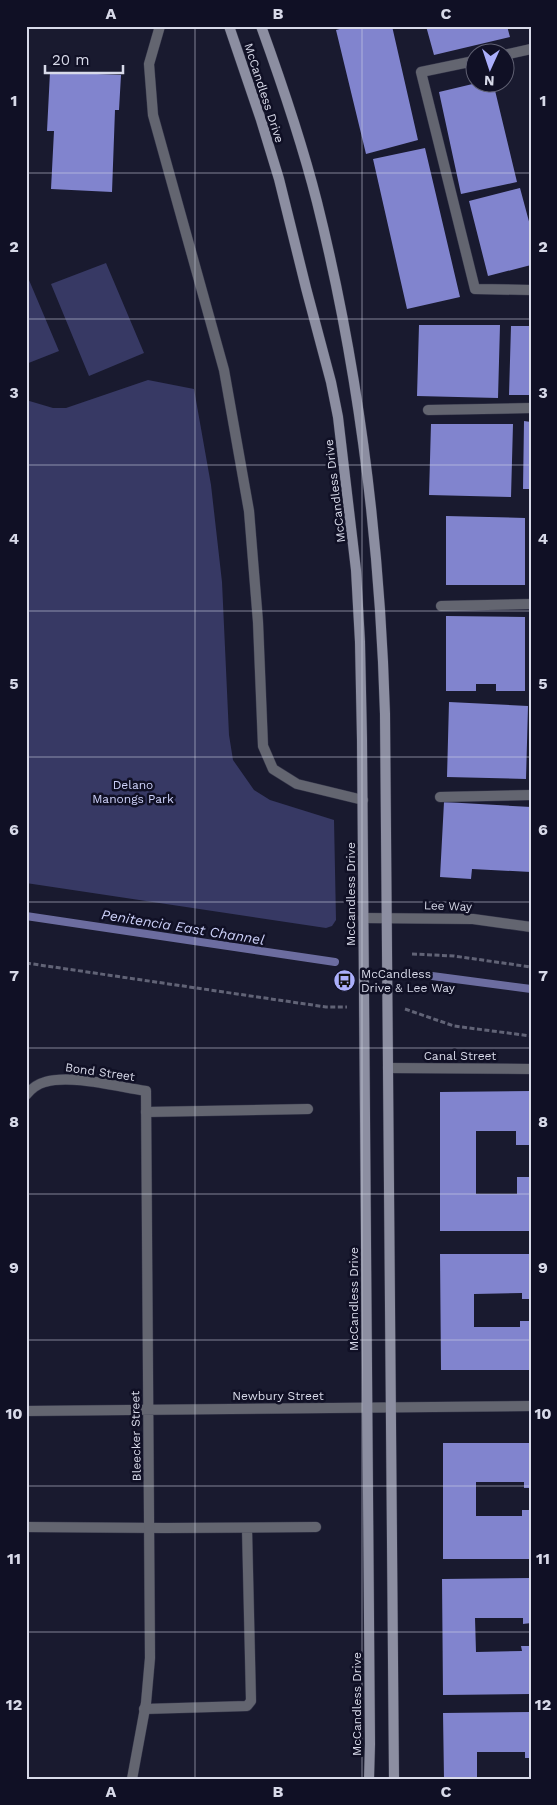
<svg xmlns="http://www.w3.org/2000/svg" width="557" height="1805" font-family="'Work Sans',sans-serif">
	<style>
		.green { fill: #373964 }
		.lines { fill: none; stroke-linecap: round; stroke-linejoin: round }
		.stream { stroke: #6c6da0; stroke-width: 8 }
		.building { fill: #8184ce }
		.service-casing { stroke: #343549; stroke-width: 11 }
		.minor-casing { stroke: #343549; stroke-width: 11 }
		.secondary-casing { stroke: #343549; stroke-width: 11 }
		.path { stroke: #616376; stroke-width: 3; stroke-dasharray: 5 2.5; stroke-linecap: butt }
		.service { stroke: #636570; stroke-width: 10 }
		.minor { stroke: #636570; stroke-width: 10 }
		.secondary { stroke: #8c8ea1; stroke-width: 10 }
		.grid { fill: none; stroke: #d8dae9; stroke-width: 1; stroke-opacity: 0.55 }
		.labels { text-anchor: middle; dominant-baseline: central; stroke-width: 5; stroke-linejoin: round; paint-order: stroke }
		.street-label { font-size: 12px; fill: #d8dae9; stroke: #101025 }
		.park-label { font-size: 12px; fill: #ced2fa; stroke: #101025 }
		.poi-label { font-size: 12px; fill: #d8dae9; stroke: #101025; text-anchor: start }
		.water-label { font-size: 14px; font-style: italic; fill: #cbcff7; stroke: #101025 }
		.neatline { fill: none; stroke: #d8dae9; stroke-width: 2 }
		.grid-label { font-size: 16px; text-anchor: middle; font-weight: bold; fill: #d8dae9 }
	</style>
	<rect width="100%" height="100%" fill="#191a2f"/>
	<path class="green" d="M 106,263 L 144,353 L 89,376 L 51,284 Z
		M 26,273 L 59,351 L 26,364 Z
		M 148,380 L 194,389 L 211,485 L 222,582 L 229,735 L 233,760 L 254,790 L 270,800 L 334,820 L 336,920 L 332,926 L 326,928 L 26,883 L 26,400 L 53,408 L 66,408 Z"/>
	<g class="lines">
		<path class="stream" d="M 26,916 L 335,962
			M 417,974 L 531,989"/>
	</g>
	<path class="building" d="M 351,26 L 392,26 L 418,140 L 366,154 L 336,30 Z
		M 426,26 L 507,26 L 510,37 L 434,55 Z
		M 50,72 L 121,75 L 119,110 L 115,110 L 112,192 L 51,189 L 54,131 L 47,131 Z
		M 481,82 L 493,82 L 517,182 L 461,194 L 439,92 Z
		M 425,148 L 460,297 L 407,309 L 373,159 Z
		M 520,188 L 531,229 L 531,265 L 488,276 L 469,201 Z
		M 419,325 L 500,325 L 498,398 L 417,396 Z
		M 511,326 L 531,326 L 531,395 L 509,395 Z
		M 524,421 L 531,422 L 531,489 L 523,489 Z
		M 431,424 L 513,424 L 511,497 L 429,495 Z
		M 446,516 L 525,518 L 525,585 L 446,585 Z
		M 446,616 L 525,617 L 525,691 L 496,691 L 496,684 L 476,684 L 476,691 L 446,691 Z
		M 449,702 L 528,706 L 526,779 L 447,777 Z
		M 444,802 L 531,807 L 531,872 L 472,869 L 471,879 L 440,877 Z
		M 531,1091 L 531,1145 L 516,1145 L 516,1131 L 476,1131 L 476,1194 L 517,1194 L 517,1177 L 531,1177 L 531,1231 L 440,1231 L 440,1092 Z
		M 440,1254 L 531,1254 L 531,1299 L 522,1299 L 522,1293 L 474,1294 L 474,1327 L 520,1327 L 520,1321 L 531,1321 L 531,1370 L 441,1370 Z
		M 443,1443 L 531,1443 L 531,1488 L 524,1488 L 524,1482 L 476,1482 L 476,1516 L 522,1516 L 522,1510 L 531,1510 L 531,1559 L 443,1559 Z
		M 531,1578 L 531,1623 L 523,1624 L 523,1618 L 475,1618 L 476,1652 L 522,1651 L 521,1646 L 531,1646 L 531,1694 L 443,1695 L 442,1579 Z
		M 531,1712 L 531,1758 L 525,1758 L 525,1752 L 477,1752 L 477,1779 L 444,1779 L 443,1713 Z"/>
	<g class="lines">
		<defs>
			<path id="service" d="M 160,26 L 149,64 L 153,115 L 224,370 L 249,511 L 258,622 L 263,746 L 273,769 L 297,784 L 363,800
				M 504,55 L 531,49
				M 474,61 L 421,72 L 475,289 L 531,290
				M 428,410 L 531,408
				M 441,606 L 531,604
				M 440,797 L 531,795
				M 146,1112 L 308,1109
				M 26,1527 L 165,1528 L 316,1527
				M 144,1709 L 247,1706 L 251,1701 L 247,1528"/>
			<path id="minor" d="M 363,918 L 473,919 L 531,927
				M 388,1068 L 531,1069
				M 26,1095 C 31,1089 37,1084 45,1082 C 71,1074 118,1087 146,1091 L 150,1658 L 146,1703 L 132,1779
				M 26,1411 L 531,1406"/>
			<path id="secondary" d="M 229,26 L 261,120 L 279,179 L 306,288 L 331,382 L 338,417 L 356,570 L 360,642 L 362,740 L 370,1744 L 369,1779
				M 261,26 C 282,84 302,143 317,202 C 359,370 380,541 385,714 L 394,1779"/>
		</defs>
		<use href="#service" class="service-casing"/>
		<use href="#minor" class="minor-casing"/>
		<use href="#secondary" class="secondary-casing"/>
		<path class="path" d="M 412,954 L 454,956 L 531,967
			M 26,963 L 326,1007 L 347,1007
			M 405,1009 L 454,1026 L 531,1036"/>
		<use href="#service" class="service"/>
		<use href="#minor" class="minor"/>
		<use href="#secondary" class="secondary"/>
	</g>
	<path class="grid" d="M 195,26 L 195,1779M 362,26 L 362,1779M 26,173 L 531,173M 26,319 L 531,319M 26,465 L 531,465M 26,611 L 531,611M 26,757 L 531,757M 26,902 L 531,902M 26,1048 L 531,1048M 26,1194 L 531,1194M 26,1340 L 531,1340M 26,1486 L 531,1486M 26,1632 L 531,1632"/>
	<defs>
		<symbol id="bus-disc" viewBox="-11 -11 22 22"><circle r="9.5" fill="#abaffb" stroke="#101025"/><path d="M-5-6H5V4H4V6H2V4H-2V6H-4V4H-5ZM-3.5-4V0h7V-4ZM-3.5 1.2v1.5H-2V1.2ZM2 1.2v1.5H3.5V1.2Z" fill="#111"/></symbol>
	</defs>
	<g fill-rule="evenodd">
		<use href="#bus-disc" x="332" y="968" width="25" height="25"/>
	</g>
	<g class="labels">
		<g class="street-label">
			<text transform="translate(264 93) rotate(72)">McCandless Drive</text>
			<text transform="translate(335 491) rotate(-97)">McCandless Drive</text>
			<text transform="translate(351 894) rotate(-90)">McCandless Drive</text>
			<text transform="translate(448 906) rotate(2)">Lee Way</text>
			<text x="460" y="1056">Canal Street</text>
			<text transform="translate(100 1072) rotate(8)">Bond Street</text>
			<text transform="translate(354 1299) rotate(-90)">McCandless Drive</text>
			<text x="278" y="1396">Newbury Street</text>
			<text transform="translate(136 1436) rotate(-91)">Bleecker Street</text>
			<text transform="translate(357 1704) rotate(-90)">McCandless Drive</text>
		</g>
		<g class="park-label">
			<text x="133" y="785">Delano<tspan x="133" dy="14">Manongs Park</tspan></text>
		</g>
		<g class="poi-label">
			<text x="361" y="974">McCandless<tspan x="361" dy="14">Drive &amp; Lee Way</tspan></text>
		</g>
		<g class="water-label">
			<text transform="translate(183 927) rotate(9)">Penitencia East Channel</text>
		</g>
	</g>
	<rect width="557" height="1805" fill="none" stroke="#101025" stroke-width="55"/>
	<g transform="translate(490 68) rotate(183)"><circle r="24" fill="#101025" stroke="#606173"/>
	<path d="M0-4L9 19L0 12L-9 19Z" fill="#abaffb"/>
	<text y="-8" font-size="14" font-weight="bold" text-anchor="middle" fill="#d8dae9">N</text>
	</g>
	<path d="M45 65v8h78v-8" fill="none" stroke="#d8dae9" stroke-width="2.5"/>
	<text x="52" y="65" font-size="15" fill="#d8dae9" stroke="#101025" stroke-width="4" paint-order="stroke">20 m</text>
	<rect x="28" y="28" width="502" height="1750" class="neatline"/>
	<g class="grid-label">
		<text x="111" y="19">A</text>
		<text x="278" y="19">B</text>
		<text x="446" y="19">C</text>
		<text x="14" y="106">1</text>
		<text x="543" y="106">1</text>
		<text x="14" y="252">2</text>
		<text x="543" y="252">2</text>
		<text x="14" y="398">3</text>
		<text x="543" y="398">3</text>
		<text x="14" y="544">4</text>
		<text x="543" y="544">4</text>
		<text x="14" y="689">5</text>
		<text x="543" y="689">5</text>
		<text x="14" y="835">6</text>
		<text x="543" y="835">6</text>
		<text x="14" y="981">7</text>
		<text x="543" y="981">7</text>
		<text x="14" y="1127">8</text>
		<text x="543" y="1127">8</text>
		<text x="14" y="1273">9</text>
		<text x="543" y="1273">9</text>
		<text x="14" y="1419">10</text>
		<text x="543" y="1419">10</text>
		<text x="14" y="1564">11</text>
		<text x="543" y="1564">11</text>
		<text x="14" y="1710">12</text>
		<text x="543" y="1710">12</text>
		<text x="111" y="1797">A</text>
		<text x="278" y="1797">B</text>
		<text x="446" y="1797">C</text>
	</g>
</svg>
